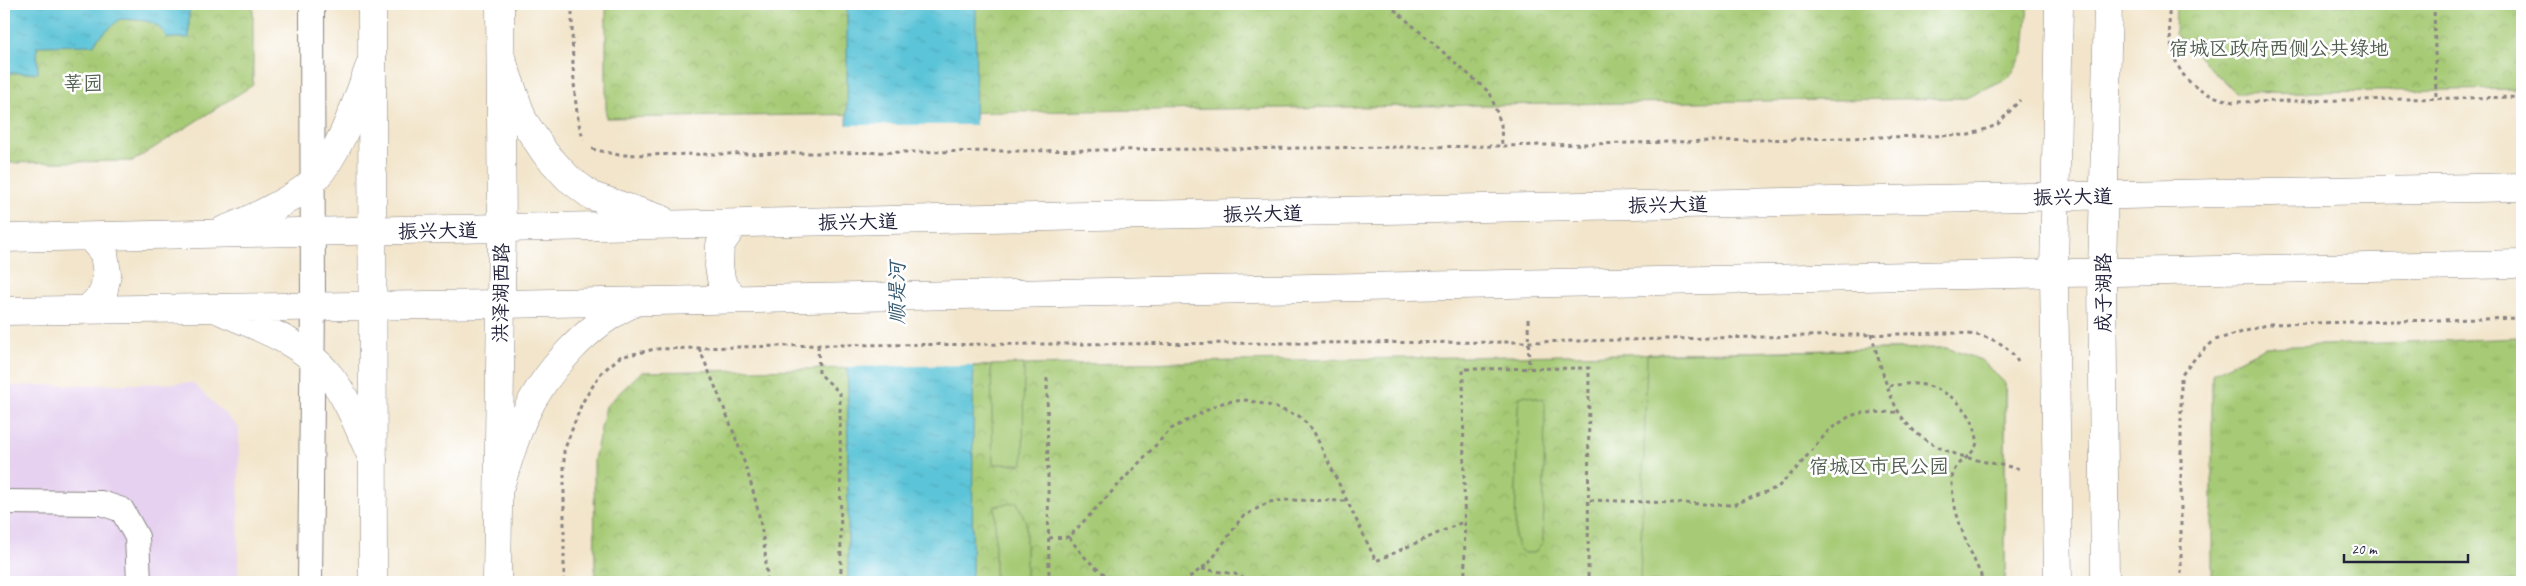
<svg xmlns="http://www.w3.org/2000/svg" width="2526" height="586" font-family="Caveat,'LXGW WenKai TC',sans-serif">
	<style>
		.built { fill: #e6d2f0 }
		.grass { fill: url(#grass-tufts); stroke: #647658 }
		.park { fill: url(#park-crowns); stroke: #647658 }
		.garden { fill: #a6ca74; stroke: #647658 }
		.water { fill: url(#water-ripples); stroke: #3e738a }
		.pier { fill: #f2e5cb }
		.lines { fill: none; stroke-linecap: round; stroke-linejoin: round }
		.lane-casing { stroke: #8a8483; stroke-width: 26 }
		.secondary-casing { stroke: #8a8483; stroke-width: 29 }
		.primary-casing { stroke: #8a8483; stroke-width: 29 }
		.path { stroke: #8a8483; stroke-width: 3; stroke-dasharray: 4 4; stroke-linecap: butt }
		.lane { stroke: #fff; stroke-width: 24 }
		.secondary { stroke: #fff; stroke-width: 28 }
		.primary { stroke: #fff; stroke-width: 28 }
		.labels { text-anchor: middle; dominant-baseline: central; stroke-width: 5; stroke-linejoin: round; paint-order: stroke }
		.park-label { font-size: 20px; fill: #505d4f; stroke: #fff }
		.street-label { font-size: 20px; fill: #22223b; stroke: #fff }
		.water-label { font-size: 21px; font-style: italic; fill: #365b72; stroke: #fff }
	</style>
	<defs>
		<pattern id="grass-tufts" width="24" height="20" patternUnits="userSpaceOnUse" patternTransform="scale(1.25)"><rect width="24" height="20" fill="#a6ca74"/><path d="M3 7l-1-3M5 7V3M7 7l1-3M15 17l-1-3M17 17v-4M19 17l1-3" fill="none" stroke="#8fad65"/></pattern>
		<pattern id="park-crowns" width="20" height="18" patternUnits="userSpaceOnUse" patternTransform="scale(1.25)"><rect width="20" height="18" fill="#a6ca74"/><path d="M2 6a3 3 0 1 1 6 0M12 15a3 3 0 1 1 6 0" fill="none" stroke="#8fad65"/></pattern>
		<pattern id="water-ripples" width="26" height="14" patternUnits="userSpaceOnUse" patternTransform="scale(1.25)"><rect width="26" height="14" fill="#5bc4d8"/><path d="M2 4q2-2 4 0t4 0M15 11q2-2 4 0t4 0" fill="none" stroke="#4fa8ba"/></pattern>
	</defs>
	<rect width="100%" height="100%" fill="#fff"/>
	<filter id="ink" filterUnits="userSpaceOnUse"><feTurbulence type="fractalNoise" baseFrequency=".02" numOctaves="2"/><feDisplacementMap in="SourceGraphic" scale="10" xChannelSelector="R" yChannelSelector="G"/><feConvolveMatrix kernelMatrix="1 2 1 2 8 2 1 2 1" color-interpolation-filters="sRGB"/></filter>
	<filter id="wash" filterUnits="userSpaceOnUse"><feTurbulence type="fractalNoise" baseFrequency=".0096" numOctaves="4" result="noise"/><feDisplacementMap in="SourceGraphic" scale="20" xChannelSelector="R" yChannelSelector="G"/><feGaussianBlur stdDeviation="1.12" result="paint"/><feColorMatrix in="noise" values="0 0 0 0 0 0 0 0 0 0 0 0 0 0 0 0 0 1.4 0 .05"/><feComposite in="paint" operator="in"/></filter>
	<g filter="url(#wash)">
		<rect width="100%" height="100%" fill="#f2e5cb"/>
		<path class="built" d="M 193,383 L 239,428 L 238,582 L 4,582 L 4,386 Z"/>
		<path class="grass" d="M 2522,338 L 2522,582 L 2212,582 L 2212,374 L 2265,347 Z"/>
		<path class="park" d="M 4,4 L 253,4 L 253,85 L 133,161 L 4,163 Z
			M 606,4 L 2028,4 L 2024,52 L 2010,77 L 1966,98 L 606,118 Z
			M 2176,4 L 2522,4 L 2522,89 L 2236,93 L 2175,34 Z
			M 1946,348 L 1981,360 L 2005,383 L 2005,582 L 595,582 L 594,460 L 606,406 L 641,372 Z"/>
		<path class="garden" d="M 1946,348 L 1981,360 L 2005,383 L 2005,582 L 1640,582 L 1647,354 Z
			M 1024,364 L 1023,464 L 993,464 L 991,365 Z
			M 1526,395 L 1543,400 L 1545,407 L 1543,542 L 1534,553 L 1524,553 L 1518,548 L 1515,535 L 1518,406 L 1520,397 Z
			M 1017,502 L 1026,522 L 1026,582 L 995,582 L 995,506 Z"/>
		<path class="water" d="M 4,4 L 189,4 L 189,38 L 167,38 C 156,17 141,21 120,19 L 97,39 L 94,45 L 37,46 L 38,73 L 4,73 Z
			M 847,4 L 976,4 L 972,582 L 848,582 Z"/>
		<path class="pier" d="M 845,125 L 978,125 L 975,365 L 845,367 Z"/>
	</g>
	<g filter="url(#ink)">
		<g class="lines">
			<defs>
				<path id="lane" d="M 4,502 L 101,503 L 122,510 L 137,537 L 139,582
					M 310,582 L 313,305 L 312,4"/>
				<path id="secondary" d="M 502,60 L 523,120 L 545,153 L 568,178 L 592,196 L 661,219
					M 735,224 L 720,245 L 719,266 L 722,284 L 735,299
					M 224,230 C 246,222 299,197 314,180 C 343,148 356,101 372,60
					M 4,238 L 2522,187
					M 88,309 L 103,294 L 107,274 L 104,253 L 90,237
					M 4,311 L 500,304 L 2522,264
					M 221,311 C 258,327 303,342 329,375 C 349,399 360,432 373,460
					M 500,486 C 508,463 514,439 524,417 C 544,372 590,322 634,303
					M 2058,582 L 2054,273 L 2059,4
					M 2105,582 L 2102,273 L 2108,4"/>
				<path id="primary" d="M 372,4 L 373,582
					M 497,582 L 502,229 L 500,4"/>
			</defs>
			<use href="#lane" class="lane-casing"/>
			<use href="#secondary" class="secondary-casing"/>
			<use href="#primary" class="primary-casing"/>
			<path class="path" d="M 572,4 C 572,32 572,117 584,139
				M 1388,4 L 1490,93 L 1501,124 L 1502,146
				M 2169,4 C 2169,37 2169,70 2200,90 C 2209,96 2223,99 2233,102 L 2522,97
				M 2434,4 L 2436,98
				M 592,149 L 619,155 L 1502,146 L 1969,135 L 1997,125 L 2020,100
				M 1528,319 L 1529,368
				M 1871,334 C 1879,359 1888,399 1904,420 C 1932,456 1979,460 2021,469
				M 818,345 L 819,373 L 840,393 L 841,582
				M 699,348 C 731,425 765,498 767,582
				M 1047,378 L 1049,582
				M 1889,386 C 1897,385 1907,383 1915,384 C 1940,385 1966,403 1974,426 C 1976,434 1979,441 1975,448 C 1967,461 1952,463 1952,481 C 1952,513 1968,546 1981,575 L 1981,582
				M 1590,500 L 1733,505 L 1778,487 L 1796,469 L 1829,430 L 1850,416 L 1860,413 L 1900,412
				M 1069,537 C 1083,557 1097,572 1119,582
				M 1049,538 L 1069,537 L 1171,429 L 1213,407 L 1225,402 L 1246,400 L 1268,405 L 1299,416 L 1313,430 L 1376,561 L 1465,521
				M 1202,569 L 1235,574 L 1250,582
				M 564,582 L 564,451 L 582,403 L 601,373 L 620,357 L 655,349 L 822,345 L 1529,342 L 1945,333 C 1972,333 2003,335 2018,362
				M 1183,582 L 1210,562 L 1242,517 L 1269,502 L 1287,500 L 1347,501
				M 1465,582 L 1463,369 L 1589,368 L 1588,582
				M 2181,582 L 2181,376 L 2196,357 L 2215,340 L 2270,324 L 2522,318"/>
			<use href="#lane" class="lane"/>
			<use href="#secondary" class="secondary"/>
			<use href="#primary" class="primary"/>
		</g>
	</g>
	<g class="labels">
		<g class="park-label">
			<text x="2279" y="48">宿城区政府西侧公共绿地</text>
			<text x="83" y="83">莘园</text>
			<text x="1879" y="466">宿城区市民公园</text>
		</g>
		<g class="street-label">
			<text transform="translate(2073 197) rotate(-1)">振兴大道</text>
			<text transform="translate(1668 205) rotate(-1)">振兴大道</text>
			<text transform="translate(1263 214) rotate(-1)">振兴大道</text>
			<text transform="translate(858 222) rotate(-1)">振兴大道</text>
			<text transform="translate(438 231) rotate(-1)">振兴大道</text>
			<text transform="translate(501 293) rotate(-89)">洪泽湖西路</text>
			<text transform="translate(2103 293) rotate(-90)">成子湖路</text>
		</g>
		<g class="water-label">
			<text transform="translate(897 293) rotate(-90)">顺堤河</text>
		</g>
	</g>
	<rect width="2526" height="586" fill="none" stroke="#fff" stroke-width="20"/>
	<path d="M2344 554v8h124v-8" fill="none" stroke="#22223b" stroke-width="2.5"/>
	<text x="2351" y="554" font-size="15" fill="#22223b" stroke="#ffffff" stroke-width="4" paint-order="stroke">20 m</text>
</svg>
